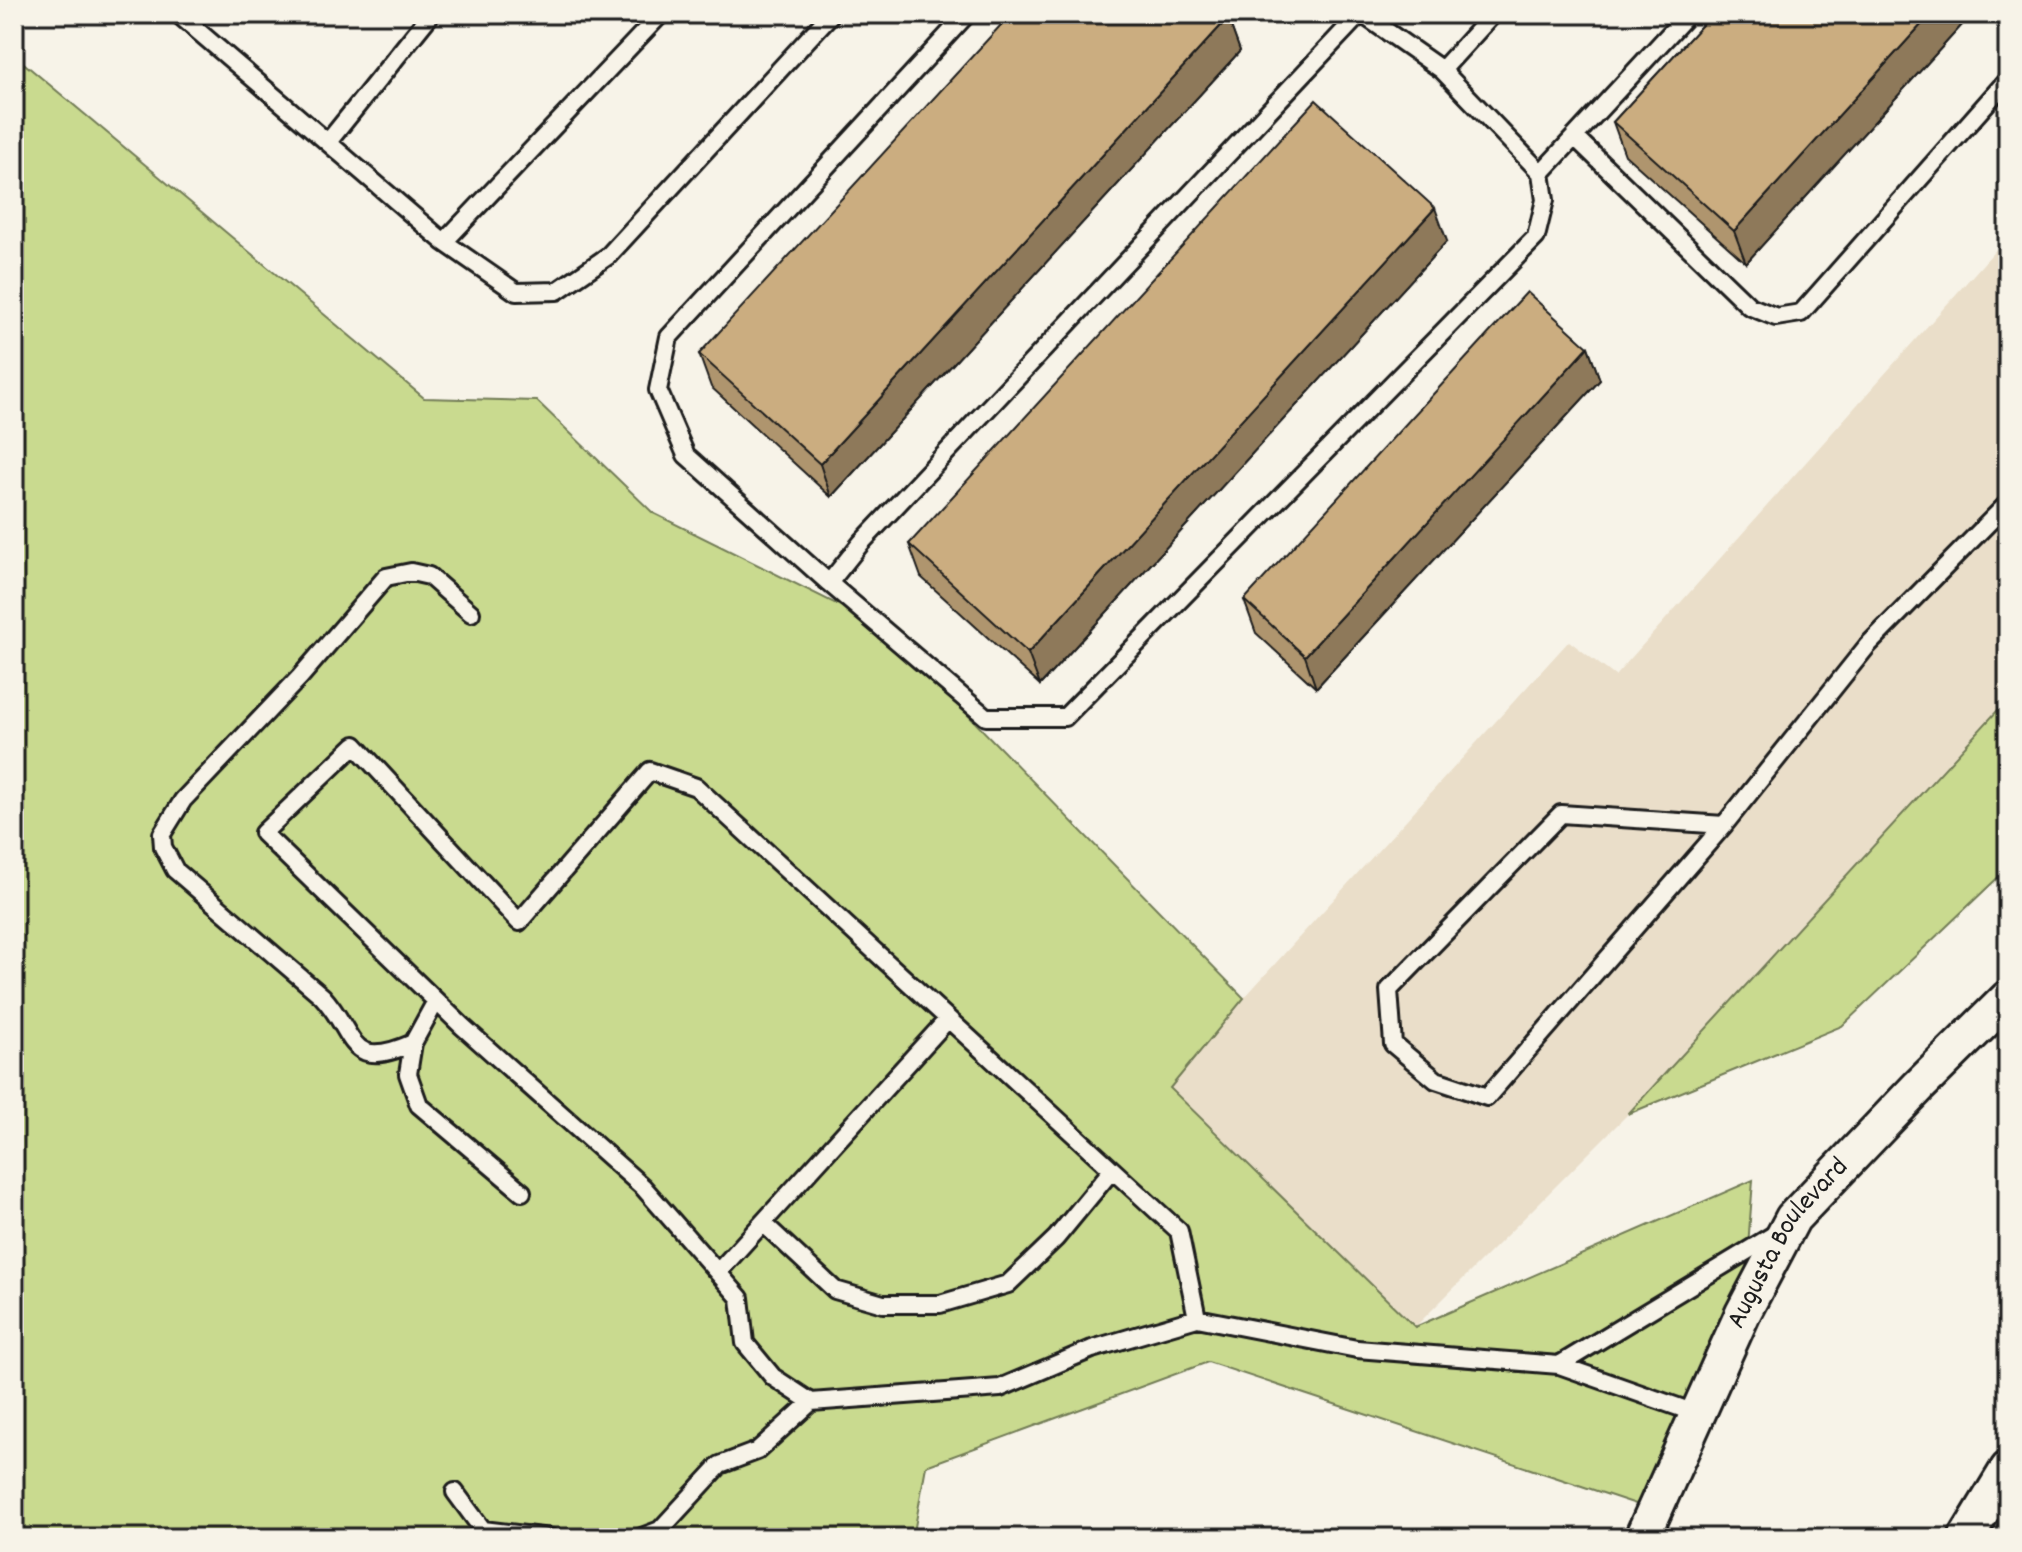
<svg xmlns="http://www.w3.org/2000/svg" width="2022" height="1552" font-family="Dekko,sans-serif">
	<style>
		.built { fill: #eadec9 }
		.green { fill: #c9da8f; stroke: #727b56; stroke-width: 2 }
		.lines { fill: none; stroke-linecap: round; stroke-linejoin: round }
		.service-casing { stroke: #1c1c1c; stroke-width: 22 }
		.minor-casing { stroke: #1c1c1c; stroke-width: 40 }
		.service { stroke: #f7f3e8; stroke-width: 16 }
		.minor { stroke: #f7f3e8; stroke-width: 34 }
		.wall { fill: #af956e; stroke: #1c1c1c; stroke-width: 2 }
		.shaded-wall { fill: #8e795a; stroke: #1c1c1c; stroke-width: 2 }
		.building { fill: #cbad80; stroke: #1c1c1c; stroke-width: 2 }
		.labels { text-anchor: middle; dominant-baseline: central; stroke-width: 6; stroke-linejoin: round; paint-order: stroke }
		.street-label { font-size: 28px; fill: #1c1c1c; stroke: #f7f3e8 }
	</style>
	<rect width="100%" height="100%" fill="#f7f3e8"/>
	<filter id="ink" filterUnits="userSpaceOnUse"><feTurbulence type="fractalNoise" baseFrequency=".0125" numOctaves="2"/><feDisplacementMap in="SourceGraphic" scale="16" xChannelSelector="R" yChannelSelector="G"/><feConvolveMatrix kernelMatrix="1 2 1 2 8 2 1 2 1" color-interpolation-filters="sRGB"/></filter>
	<g filter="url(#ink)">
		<path class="built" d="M 2008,236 L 2008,699 L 1628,1114 L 1415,1327 L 1169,1088 L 1244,998 L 1569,641 L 1615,676 Z"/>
		<path class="green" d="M 14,55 L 424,398 L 537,401 L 653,513 L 881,626 L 1244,998 L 1170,1088 L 1415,1327 L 1753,1180 L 1743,1313 L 1654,1510 L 1208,1362 L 926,1466 L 913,1538 L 14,1538 Z
			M 2008,699 L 2008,868 L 1842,1026 L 1628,1114 Z"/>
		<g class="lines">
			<defs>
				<path id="service" d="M 178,14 L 444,242
					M 661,14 L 444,242 L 516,292 L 557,291 L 608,256 L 831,14
					M 967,14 L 669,337 L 658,390 L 686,455 L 829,583 L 861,543 L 1360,14
					M 1442,70 L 1493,14
					M 1576,138 L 1749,306 L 1776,317 L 1801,313 L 2008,79
					M 328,142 L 431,14
					M 1541,173 L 1688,14
					M 829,583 L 986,717 L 1065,717 L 1536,237 L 1545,200 L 1541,173 L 1442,70 L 1362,14
					M 1724,825 L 1561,814 L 1389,990 L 1393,1044 L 1436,1080 L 1487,1097 L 1724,825 L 1868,645 L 2008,503
					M 436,1001 L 413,1043 L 408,1074 L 419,1105 L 522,1192
					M 413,1043 C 346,1072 358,1035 322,996 L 175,870 L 163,847 L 162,834 L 183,800 L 300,677 L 386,577 L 411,572 L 429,576 L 471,613
					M 763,1223 L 835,1290 L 883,1304 L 940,1304 L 1008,1284 L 1056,1238 L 1112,1170
					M 718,1272 L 948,1019
					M 1197,1318 L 1179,1231 L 696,787 L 650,771 L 519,922 L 355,745 L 263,833 L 462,1026 L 643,1187 L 740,1298 L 745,1343 L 773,1377 L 811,1402 L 1000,1388 L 1092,1349 L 1197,1318 L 1357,1349 L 1559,1365 L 1698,1414
					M 1559,1365 L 1780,1231
					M 455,1492 L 483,1530 L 550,1538
					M 639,1538 L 660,1530 L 720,1465 L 757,1451 L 811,1402"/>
				<g id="minor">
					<path id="s1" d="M 1642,1538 L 1743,1313 L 1793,1218 L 1919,1086 L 2008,998"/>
					<path d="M 1966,1538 L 2008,1469"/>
				</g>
			</defs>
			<use href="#service" class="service-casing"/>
			<use href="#minor" class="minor-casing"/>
			<use href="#service" class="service"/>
			<use href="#minor" class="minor"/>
		</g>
		<path class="wall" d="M 1712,14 L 1972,14 L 1746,263 L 1625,155 L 1613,122 Z
			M 1228,18 L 1240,51 L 831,497 L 711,387 L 699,354 Z
			M 1447,241 L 1040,685 L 921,577 L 909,544 Z
			M 1588,347 L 1600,380 L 1316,688 L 1256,633 L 1244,600 Z"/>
		<path class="shaded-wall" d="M 1931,14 L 1972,14 L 1746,263 L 1734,231 Z
			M 1228,18 L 1240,51 L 831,497 L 820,464 Z
			M 1435,208 L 1447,241 L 1040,685 L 1028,653 Z
			M 1588,347 L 1600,380 L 1316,688 L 1305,656 Z"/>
		<path class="building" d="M 1011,14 L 1224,14 L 1228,18 L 820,464 L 699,354 Z
			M 1712,14 L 1931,14 L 1734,231 L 1613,122 Z
			M 1316,100 L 1435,208 L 1028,653 L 909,544 Z
			M 1527,292 L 1588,347 L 1305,656 L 1244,600 Z"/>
	</g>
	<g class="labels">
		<g class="street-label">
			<text stroke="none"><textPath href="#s1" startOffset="330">Augusta Boulevard</textPath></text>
		</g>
	</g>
	<rect width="2022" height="1552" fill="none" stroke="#f7f3e8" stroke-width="48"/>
	<rect x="24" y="24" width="1974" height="1504" fill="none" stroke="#1c1c1c" stroke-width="3" filter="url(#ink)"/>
</svg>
